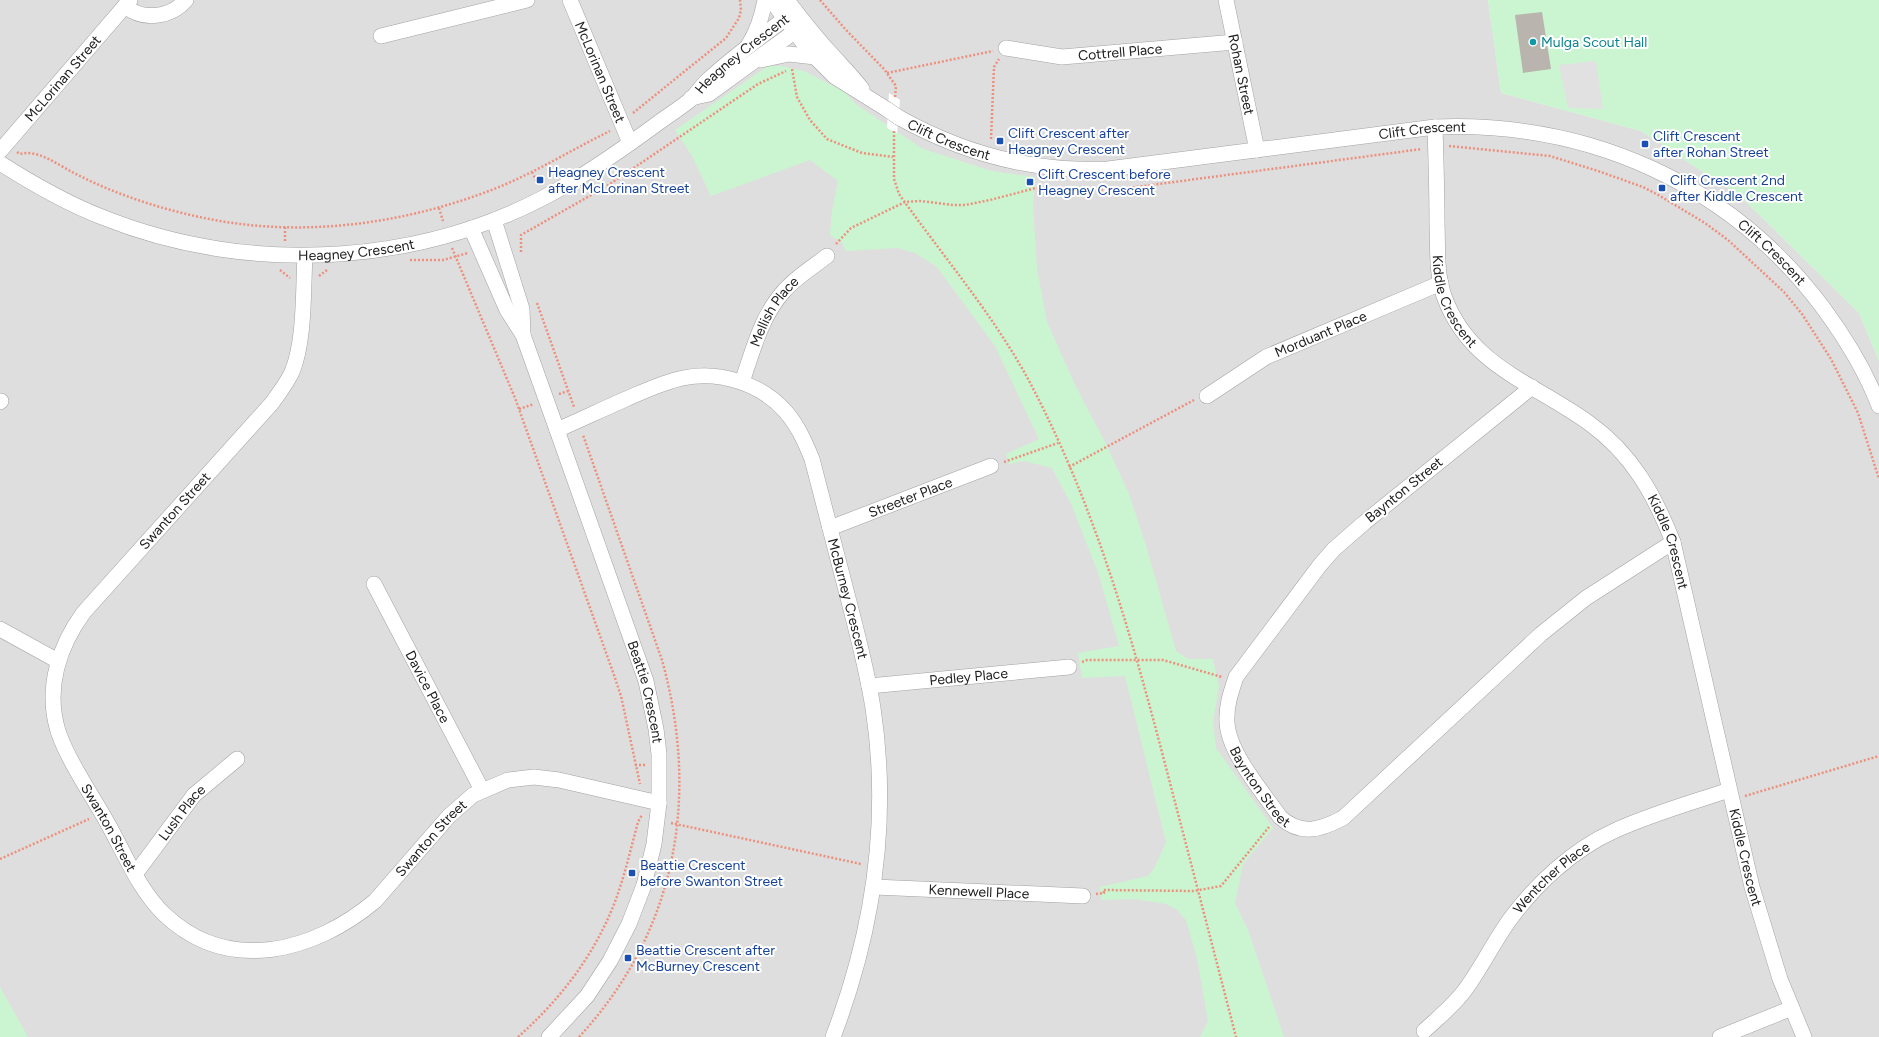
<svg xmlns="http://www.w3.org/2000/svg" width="1879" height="1037" font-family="Figtree,sans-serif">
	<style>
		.residential { fill: #dfdede }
		.park { fill: #cbf5d1 }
		.parking { fill: #e1e1e1 }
		.pier { fill: #fff }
		.building { fill: #b9b4ae }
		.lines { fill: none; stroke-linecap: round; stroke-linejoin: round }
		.minor-casing { stroke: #a2a2a2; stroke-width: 16 }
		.path { stroke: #ec907d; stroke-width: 2.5; stroke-dasharray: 2 2; stroke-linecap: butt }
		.minor { stroke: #fff; stroke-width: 15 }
		.minor-bridge-casing { stroke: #a2a2a2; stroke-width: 16; stroke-linecap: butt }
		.minor-bridge { stroke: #fff; stroke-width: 15 }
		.culture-dot { fill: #0f9aa8; stroke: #fff; stroke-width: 1.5 }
		.transit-dot { fill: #1a4fb4; stroke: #fff; stroke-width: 1.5 }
		.labels { text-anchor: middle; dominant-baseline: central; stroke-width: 4; stroke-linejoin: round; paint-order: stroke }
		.culture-label { font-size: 14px; fill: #0d838f; stroke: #fff; text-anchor: start }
		.street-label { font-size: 14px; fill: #212121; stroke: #fff }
		.transit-label { font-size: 14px; fill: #164399; stroke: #fff; text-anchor: start }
	</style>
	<rect width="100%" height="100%" fill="#f0eee8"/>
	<path class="residential" d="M 0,0 L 1488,0 L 1501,93 L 1641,131 L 1741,197 L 1859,313 L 1879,361 L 1879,1037 L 0,1037 Z"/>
	<path class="park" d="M 1488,0 L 1879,0 L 1879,361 L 1859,313 L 1741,197 L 1641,131 L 1501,93 Z
		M 768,66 L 781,66 L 804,71 L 843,91 L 857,105 L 923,149 L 992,171 L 1035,177 L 1033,206 L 1037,269 L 1047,322 L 1075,385 L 1107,446 L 1129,494 L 1147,549 L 1176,651 L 1188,659 L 1213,659 L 1219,686 L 1213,722 L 1216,748 L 1273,828 L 1243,864 L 1235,903 L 1248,930 L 1284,1037 L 1200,1037 L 1208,1021 L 1197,958 L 1186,920 L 1177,910 L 1166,904 L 1135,899 L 1101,900 L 1100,887 L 1148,876 L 1155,867 L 1166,842 L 1125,676 L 1082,678 L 1078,653 L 1119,646 L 1100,578 L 1072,506 L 1052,468 L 1024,461 L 1009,464 L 1006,454 L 1039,439 L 995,346 L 937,267 L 915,253 L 897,248 L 846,251 L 842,243 L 830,235 L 832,211 L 838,181 L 810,160 L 711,196 L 692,156 L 675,130 Z
		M 0,987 L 28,1037 L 0,1037 Z"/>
	<path class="parking" d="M 1596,61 L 1603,109 L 1568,108 L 1559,65 Z"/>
	<path class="pier" d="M 889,93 L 900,100 L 897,133 L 887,128 Z"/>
	<path class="building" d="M 1542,12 L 1551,69 L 1523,73 L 1515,15 Z"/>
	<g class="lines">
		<defs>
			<g id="minor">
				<path id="s1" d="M 570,0 L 630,143"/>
				<path d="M 771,0 L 810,52 L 835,77 L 888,110"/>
				<path d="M 787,0 C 802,20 817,39 834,57 C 844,68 853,77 862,89"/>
				<path id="s2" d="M 1226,0 L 1257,150"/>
				<path d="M 125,6 C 143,21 170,18 186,0"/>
				<path d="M 381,36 L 527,0"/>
				<path d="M 749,44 C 758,30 762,16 765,0"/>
				<path id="s3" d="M 1006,48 L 1062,57 L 1235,42"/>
				<path d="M 761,60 L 789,54 L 815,57"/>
				<path d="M 691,98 L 709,94 L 805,24"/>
				<path id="s4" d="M 898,117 C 948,145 1001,163 1058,168 C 1074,170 1091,169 1108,169 L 1435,127 C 1590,121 1731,184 1824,309 C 1846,339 1866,372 1879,406"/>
				<path id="s5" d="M 1435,127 C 1436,159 1437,192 1437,224 C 1438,248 1436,273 1444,296 C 1469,366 1534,383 1589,423 C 1632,454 1654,494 1673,542 L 1752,887 L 1780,979 L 1804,1037"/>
				<path id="s6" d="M 0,151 L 130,0"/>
				<path id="s7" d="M 0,163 C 33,184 66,203 102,217 C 253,278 434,266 573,181 C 601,164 628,145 654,126 C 666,117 679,109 690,100 C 697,94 701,86 708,80 C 735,55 766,33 795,11"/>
				<path d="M 494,220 L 522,309 L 523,334"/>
				<path id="s8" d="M 471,228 L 507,310 L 523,335 L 557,430 L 646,681 L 656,729 L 659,754 L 659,803 L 654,844 L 644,885 L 629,924 L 610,961 L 587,996 L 549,1037"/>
				<path id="s9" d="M 305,256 C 303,290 305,341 292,372 C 287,383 279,393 272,403 L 84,612 C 59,646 45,688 58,731 C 67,759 93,797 108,824 C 125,854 139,890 164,914 C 228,975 314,952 375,901 L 449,816 L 473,795 L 508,780 L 534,777 L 559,780 L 659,803"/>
				<path id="s10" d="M 742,382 C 753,351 761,316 784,291 C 796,277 813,267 827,256"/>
				<path id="s11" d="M 1532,387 L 1365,522 L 1334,549 L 1320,565 L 1236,677 C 1231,692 1226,706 1227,722 C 1228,752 1262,791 1280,817 C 1301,836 1320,830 1343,818 L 1541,634 L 1586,598 L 1673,542"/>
				<path id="s12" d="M 1207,396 L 1266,357 L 1441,283"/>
				<path d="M 0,402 L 1,401"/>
				<path id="s13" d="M 557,430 C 580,420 603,409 626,399 C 645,391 663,382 683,378 C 719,370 762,384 786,412 C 798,426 805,442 812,459 C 824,504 835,549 847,594 C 857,632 867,670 873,708 C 890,820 873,932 833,1037"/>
				<path id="s14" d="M 830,528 L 991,466"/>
				<path id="s15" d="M 374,584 L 482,790"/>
				<path d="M 0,629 L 58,661"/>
				<path id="s16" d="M 869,686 L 1069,667"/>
				<path id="s17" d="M 136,873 L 194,795 L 237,759"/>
				<path id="s18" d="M 874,887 L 1083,896"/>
				<path id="s19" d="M 1424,1031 C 1438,1018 1454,1005 1465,990 C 1482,967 1494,941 1511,918 C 1537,883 1574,849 1614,831 C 1651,814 1691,803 1729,790"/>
				<path d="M 1720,1037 L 1792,1008"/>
			</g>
		</defs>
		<use href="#minor" class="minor-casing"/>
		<path class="path" d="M 820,0 L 846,30 L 884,69 L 896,86 L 895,98
			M 792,69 L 797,97 L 810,120 L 827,139 L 862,153 L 893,157
			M 887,73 L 993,51
			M 633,113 L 726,38 L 739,18 L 741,10 L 740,0
			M 894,131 L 894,179 L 899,194 C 942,255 992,313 1028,379 C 1096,506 1134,644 1170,783 C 1192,867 1214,952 1236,1037
			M 991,139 L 994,67 L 999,59
			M 1449,146 L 1550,156 L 1598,171 L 1643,187 L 1660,196 L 1705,223 L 1728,240 L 1784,292 L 1802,314 L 1831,359 L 1858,413 L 1879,479
			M 17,152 L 20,154 C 37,149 57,164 72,172 C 118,196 169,212 220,221 C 313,237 412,222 499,187 C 538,171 573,149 610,131
			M 532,172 L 538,184
			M 439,208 L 443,221
			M 285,227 L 285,242
			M 836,244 L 851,228 L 905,202 L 920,201 L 953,205 L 965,205 L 990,200 L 1036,188 L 1083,191 L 1129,188 L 1422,149
			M 452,248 L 515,398 L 614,675 L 621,696 L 640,784
			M 521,252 L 521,235 L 607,186 L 758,84 L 786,71
			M 410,260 L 443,260 L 468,253
			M 280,270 L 290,278
			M 319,276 L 327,270
			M 537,303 L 574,407
			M 559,394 L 568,391
			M 519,409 L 534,404
			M 1004,462 L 1058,443
			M 1069,467 L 1194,400
			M 1082,662 L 1087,660 L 1163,660 L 1222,677
			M 635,765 L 645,765
			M 1745,796 L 1879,756
			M 671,823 L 861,864
			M 0,859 L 89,819
			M 1096,894 L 1104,893 L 1103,890 L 1194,891 L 1221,886 L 1269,827
			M 518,1037 C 561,999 596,953 616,899 C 625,874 631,848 638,822 L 642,815
			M 579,1037 C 677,931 700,797 662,660 L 583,435"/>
		<use href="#minor" class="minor"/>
		<defs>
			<path id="minor-bridge" d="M 888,110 L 898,117"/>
		</defs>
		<use href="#minor-bridge" class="minor-bridge-casing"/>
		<use href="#minor-bridge" class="minor-bridge"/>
	</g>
	<circle class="culture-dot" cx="1533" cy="42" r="4"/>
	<g class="transit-dot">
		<rect x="996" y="137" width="8" height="8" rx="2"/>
		<rect x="1641" y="140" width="8" height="8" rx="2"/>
		<rect x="536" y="176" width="8" height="8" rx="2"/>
		<rect x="1026" y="178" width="8" height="8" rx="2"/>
		<rect x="1658" y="184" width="8" height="8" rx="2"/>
		<rect x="628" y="869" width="8" height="8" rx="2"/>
		<rect x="624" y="954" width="8" height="8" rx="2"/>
	</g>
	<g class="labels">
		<g class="culture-label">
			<text x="1541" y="42">Mulga Scout Hall</text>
		</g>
		<g class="street-label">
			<text stroke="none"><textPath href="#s3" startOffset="115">Cottrell Place</textPath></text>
			<text stroke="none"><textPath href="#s7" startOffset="817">Heagney Crescent</textPath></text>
			<text stroke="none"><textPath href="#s1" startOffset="78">McLorinan Street</textPath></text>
			<text stroke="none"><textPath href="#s2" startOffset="76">Rohan Street</textPath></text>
			<text stroke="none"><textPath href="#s6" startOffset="96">McLorinan Street</textPath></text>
			<text stroke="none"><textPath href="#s4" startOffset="536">Clift Crescent</textPath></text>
			<text stroke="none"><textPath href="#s4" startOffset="56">Clift Crescent</textPath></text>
			<text stroke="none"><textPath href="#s7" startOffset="375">Heagney Crescent</textPath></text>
			<text stroke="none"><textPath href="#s4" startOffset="919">Clift Crescent</textPath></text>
			<text stroke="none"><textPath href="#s5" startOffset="178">Kiddle Crescent</textPath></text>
			<text stroke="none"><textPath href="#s10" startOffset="78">Mellish Place</textPath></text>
			<text stroke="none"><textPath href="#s12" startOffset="130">Morduant Place</textPath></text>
			<text transform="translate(1404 490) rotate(-39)">Baynton Street</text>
			<text stroke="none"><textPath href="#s14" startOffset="86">Streeter Place</textPath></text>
			<text transform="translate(175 511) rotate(-48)">Swanton Street</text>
			<text stroke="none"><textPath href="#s5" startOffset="513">Kiddle Crescent</textPath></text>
			<text stroke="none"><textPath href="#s13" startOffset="448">McBurney Crescent</textPath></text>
			<text stroke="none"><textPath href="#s16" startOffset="100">Pedley Place</textPath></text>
			<text stroke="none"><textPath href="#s15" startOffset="116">Davice Place</textPath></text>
			<text stroke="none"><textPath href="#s8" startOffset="497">Beattie Crescent</textPath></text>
			<text stroke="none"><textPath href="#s11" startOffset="537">Baynton Street</textPath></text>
			<text stroke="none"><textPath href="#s17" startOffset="76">Lush Place</textPath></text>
			<text stroke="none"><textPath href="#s9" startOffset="671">Swanton Street</textPath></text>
			<text stroke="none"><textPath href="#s9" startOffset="1091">Swanton Street</textPath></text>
			<text stroke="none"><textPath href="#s5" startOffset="838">Kiddle Crescent</textPath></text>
			<text stroke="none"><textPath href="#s19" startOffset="201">Wentcher Place</textPath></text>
			<text stroke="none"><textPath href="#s18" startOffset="105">Kennewell Place</textPath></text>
		</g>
		<g class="transit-label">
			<text x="1008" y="133">Clift Crescent after<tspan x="1008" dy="16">Heagney Crescent</tspan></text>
			<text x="1653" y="136">Clift Crescent<tspan x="1653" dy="16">after Rohan Street</tspan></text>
			<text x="548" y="172">Heagney Crescent<tspan x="548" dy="16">after McLorinan Street</tspan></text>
			<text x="1038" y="174">Clift Crescent before<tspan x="1038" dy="16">Heagney Crescent</tspan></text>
			<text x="1670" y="180">Clift Crescent 2nd<tspan x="1670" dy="16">after Kiddle Crescent</tspan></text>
			<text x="640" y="865">Beattie Crescent<tspan x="640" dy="16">before Swanton Street</tspan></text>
			<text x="636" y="950">Beattie Crescent after<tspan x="636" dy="16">McBurney Crescent</tspan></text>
		</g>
	</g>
</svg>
